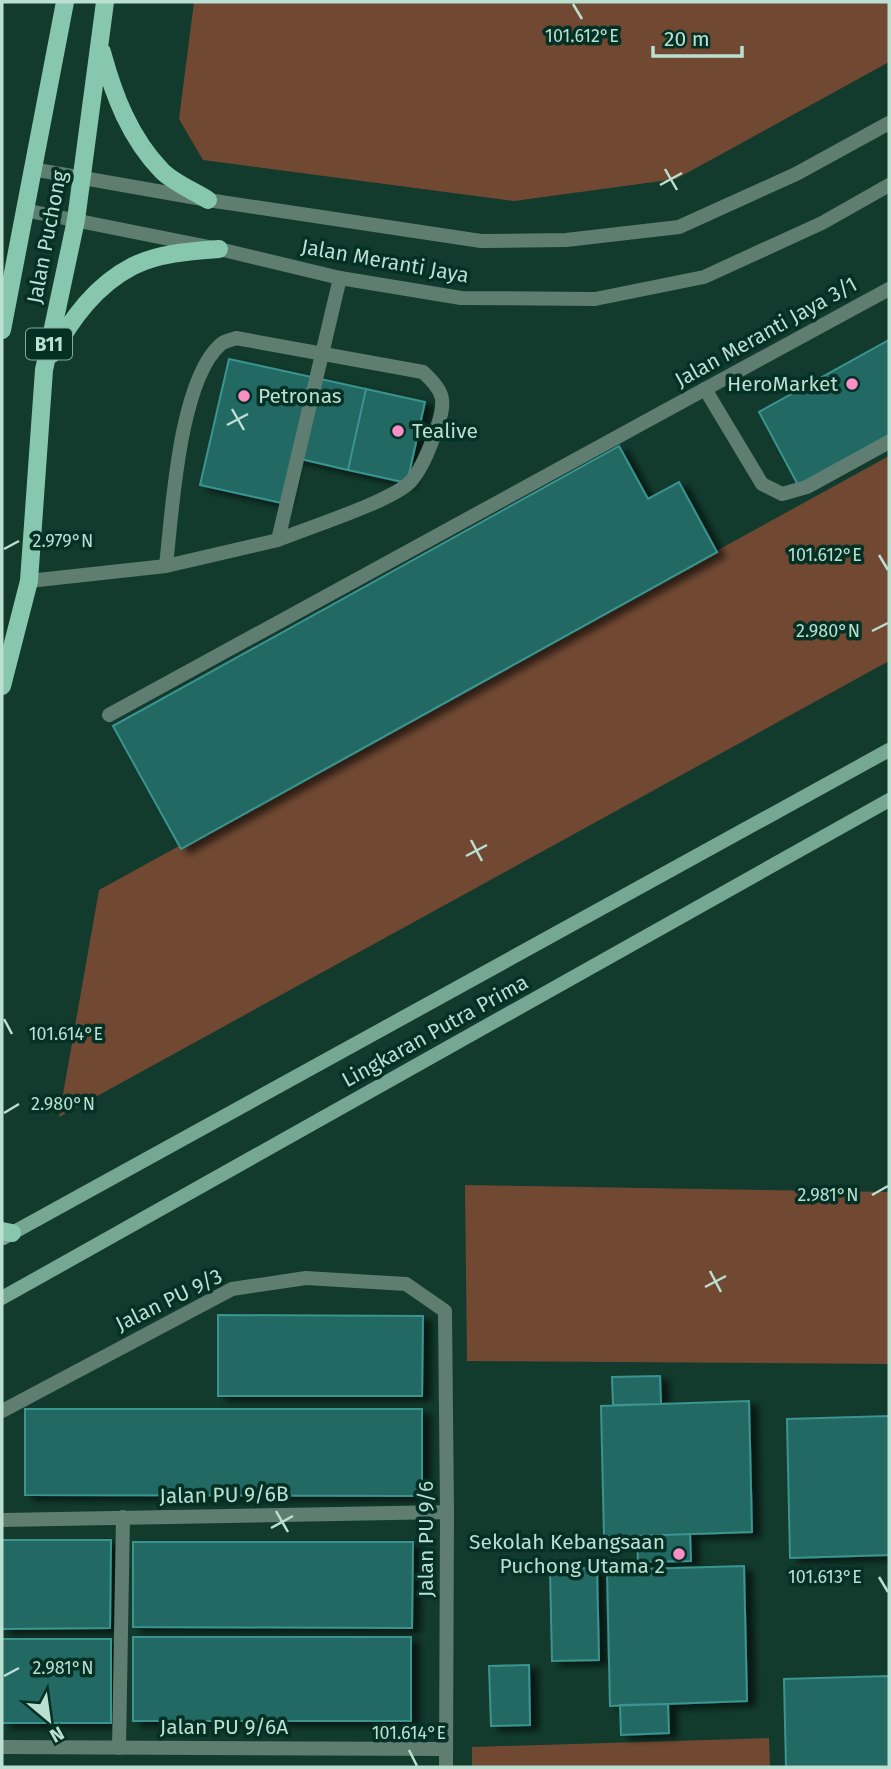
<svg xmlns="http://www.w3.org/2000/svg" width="891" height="1769" font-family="'Fira Sans',sans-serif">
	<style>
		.green { fill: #714933 }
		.building { fill: #236864; stroke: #3a948f; stroke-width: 2; filter: url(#shadow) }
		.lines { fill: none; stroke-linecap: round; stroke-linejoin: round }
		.service { stroke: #5f7d71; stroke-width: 14 }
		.minor { stroke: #5f7d71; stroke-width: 14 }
		.tertiary { stroke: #5f7d71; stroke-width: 14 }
		.secondary { stroke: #76a694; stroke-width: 14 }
		.primary { stroke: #87c6af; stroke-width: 18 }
		.ticks { fill: none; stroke: #bbdfd1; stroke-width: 2.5 }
		.poi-dot { fill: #fb8fc5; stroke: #053125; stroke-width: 2.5 }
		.labels { text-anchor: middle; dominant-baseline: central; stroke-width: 7; stroke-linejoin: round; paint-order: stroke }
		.shield { fill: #053125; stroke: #84ab9d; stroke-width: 2 }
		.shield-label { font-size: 19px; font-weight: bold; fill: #bbdfd1 }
		.street-label { font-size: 21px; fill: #bbdfd1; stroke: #053125 }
		.poi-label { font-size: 21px; fill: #bbdfd1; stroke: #053125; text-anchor: end }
		.ticks-label { font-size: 18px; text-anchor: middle; fill: #bbdfd1; stroke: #053125; stroke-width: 7; stroke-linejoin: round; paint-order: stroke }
	</style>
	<defs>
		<filter id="shadow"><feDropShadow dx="8" dy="4.5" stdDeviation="3.5" flood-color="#0009"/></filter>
	</defs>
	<rect width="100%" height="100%" fill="#123b2e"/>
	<path class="green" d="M 194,2 L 889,2 L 889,62 L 676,179 L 514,201 L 203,160 L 179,119 Z
		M 889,456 L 889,661 L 59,1117 L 99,890 Z
		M 465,1185 L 889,1192 L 889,1364 L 467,1361 Z
		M 769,1738 L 770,1767 L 472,1767 L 472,1747 Z"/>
	<path class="building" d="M 889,340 L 889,435 L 798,485 L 759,412 Z
		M 229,359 L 366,389 L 348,470 L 292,457 L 282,503 L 200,485 Z
		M 366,389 L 425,402 L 407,483 L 348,470 Z
		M 619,446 L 648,499 L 679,482 L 717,552 L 181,849 L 113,726 Z
		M 218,1315 L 423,1316 L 422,1396 L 218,1396 Z
		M 660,1376 L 661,1404 L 613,1405 L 612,1377 Z
		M 749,1401 L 752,1532 L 604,1537 L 601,1406 Z
		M 25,1409 L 422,1409 L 422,1496 L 25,1495 Z
		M 889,1416 L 889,1555 L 790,1558 L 787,1419 Z
		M 690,1534 L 691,1561 L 638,1562 L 637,1536 Z
		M 2,1540 L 111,1540 L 110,1628 L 2,1629 Z
		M 133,1542 L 413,1542 L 412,1628 L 133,1627 Z
		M 744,1566 L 747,1701 L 610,1706 L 607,1570 Z
		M 597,1568 L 599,1660 L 552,1661 L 550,1569 Z
		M 133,1637 L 411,1637 L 411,1721 L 133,1721 Z
		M 2,1639 L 111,1639 L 111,1723 L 2,1723 Z
		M 529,1665 L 530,1725 L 491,1726 L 489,1666 Z
		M 889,1676 L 889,1767 L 786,1767 L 784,1679 Z
		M 668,1704 L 669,1733 L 621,1735 L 620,1705 Z"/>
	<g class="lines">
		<path class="service" d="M 705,389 L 762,484 L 782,494 L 807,487 L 889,442
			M 166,566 C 172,512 179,380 221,344 C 225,341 231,340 236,338 L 423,372 C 445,392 446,400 437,428 C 431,445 423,467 411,481 C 393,501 307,528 278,540
			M 29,581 L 166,566 L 278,540 L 340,278
			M 109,715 L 663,412
			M 119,1748 L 123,1517"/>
		<path class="minor" d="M 663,412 L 889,289
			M 2,1411 L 232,1289 L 306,1278 L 406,1284 L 445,1311 L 447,1512 L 446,1767
			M 2,1520 L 447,1512
			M 2,1747 L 445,1749"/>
		<path class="tertiary" d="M 32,169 L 208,200 L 481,241 L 566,240 L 679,227 L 796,174 L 889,123
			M 24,210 L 219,249 L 340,278 L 461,298 L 595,299 L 704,277 L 822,223 L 889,185"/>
		<path class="secondary" d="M 3,1238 L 889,750
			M 2,1298 L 889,800"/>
		<path class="primary" d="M 102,52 C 114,96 130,138 162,171 C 174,183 194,191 208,200
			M 2,330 L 65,2
			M 52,354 C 72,318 96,285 133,266 C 159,253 192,251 219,249
			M 2,686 L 29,581 L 44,370 L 76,220 L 105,2
			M 2,1231 L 12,1233"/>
	</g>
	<path class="ticks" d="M 573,4 L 582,19M 665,169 L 677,190M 660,185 L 682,173M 232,409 L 244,430M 227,425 L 248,414M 4,549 L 19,541M 879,555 L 888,570M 872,631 L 888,623M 471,840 L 482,861M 466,856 L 487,845M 4,1019 L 12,1034M 4,1113 L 19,1104M 872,1195 L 888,1186M 710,1271 L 721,1292M 705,1287 L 726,1276M 276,1511 L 288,1532M 271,1528 L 293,1516M 879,1577 L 888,1592M 4,1676 L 19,1668M 409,1750 L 417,1766"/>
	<g class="poi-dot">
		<circle cx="852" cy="384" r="7"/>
		<circle cx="244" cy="396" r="7"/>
		<circle cx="398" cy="431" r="7"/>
		<circle cx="679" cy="1554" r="7"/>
	</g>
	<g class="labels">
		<rect class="shield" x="26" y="328.5" width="46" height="31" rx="5"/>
		<g class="shield-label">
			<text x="49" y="344">B11</text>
		</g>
		<g class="street-label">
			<text transform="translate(47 237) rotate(-79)">Jalan Puchong</text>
			<text transform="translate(385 261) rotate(10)">Jalan Meranti Jaya</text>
			<text transform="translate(766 332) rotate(-29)">Jalan Meranti Jaya 3/1</text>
			<text transform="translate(435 1031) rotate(-29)">Lingkaran Putra Prima</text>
			<text transform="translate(169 1300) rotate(-26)">Jalan PU 9/3</text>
			<text transform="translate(224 1495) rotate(-1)">Jalan PU 9/6B</text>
			<text transform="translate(426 1539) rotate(-90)">Jalan PU 9/6</text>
			<text x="224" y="1727">Jalan PU 9/6A</text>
		</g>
		<g class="poi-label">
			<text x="838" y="384">HeroMarket</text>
			<text x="258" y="396" text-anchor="start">Petronas</text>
			<text x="412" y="431" text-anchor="start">Tealive</text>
			<text x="665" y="1542">Sekolah Kebangsaan<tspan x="665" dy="24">Puchong Utama 2</tspan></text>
		</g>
	</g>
	<g class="ticks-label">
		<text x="582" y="42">101.612°E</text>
		<text x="63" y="547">2.979°N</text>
		<text x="825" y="561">101.612°E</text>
		<text x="828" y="637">2.980°N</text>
		<text x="66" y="1040">101.614°E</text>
		<text x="63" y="1110">2.980°N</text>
		<text x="828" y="1201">2.981°N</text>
		<text x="825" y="1583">101.613°E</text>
		<text x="63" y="1674">2.981°N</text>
		<text x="409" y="1739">101.614°E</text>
	</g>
	<rect width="891" height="1769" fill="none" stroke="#bbdfd1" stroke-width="7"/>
	<g transform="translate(49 1720) rotate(151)" stroke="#053125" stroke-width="5" paint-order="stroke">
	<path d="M0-5L12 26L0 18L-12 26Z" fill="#bbdfd1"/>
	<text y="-10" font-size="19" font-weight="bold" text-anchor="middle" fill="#bbdfd1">N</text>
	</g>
	<path d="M653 46v10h89v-10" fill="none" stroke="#bbdfd1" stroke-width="3.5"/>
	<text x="664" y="46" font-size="21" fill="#bbdfd1" stroke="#053125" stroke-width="5" paint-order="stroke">20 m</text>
</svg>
